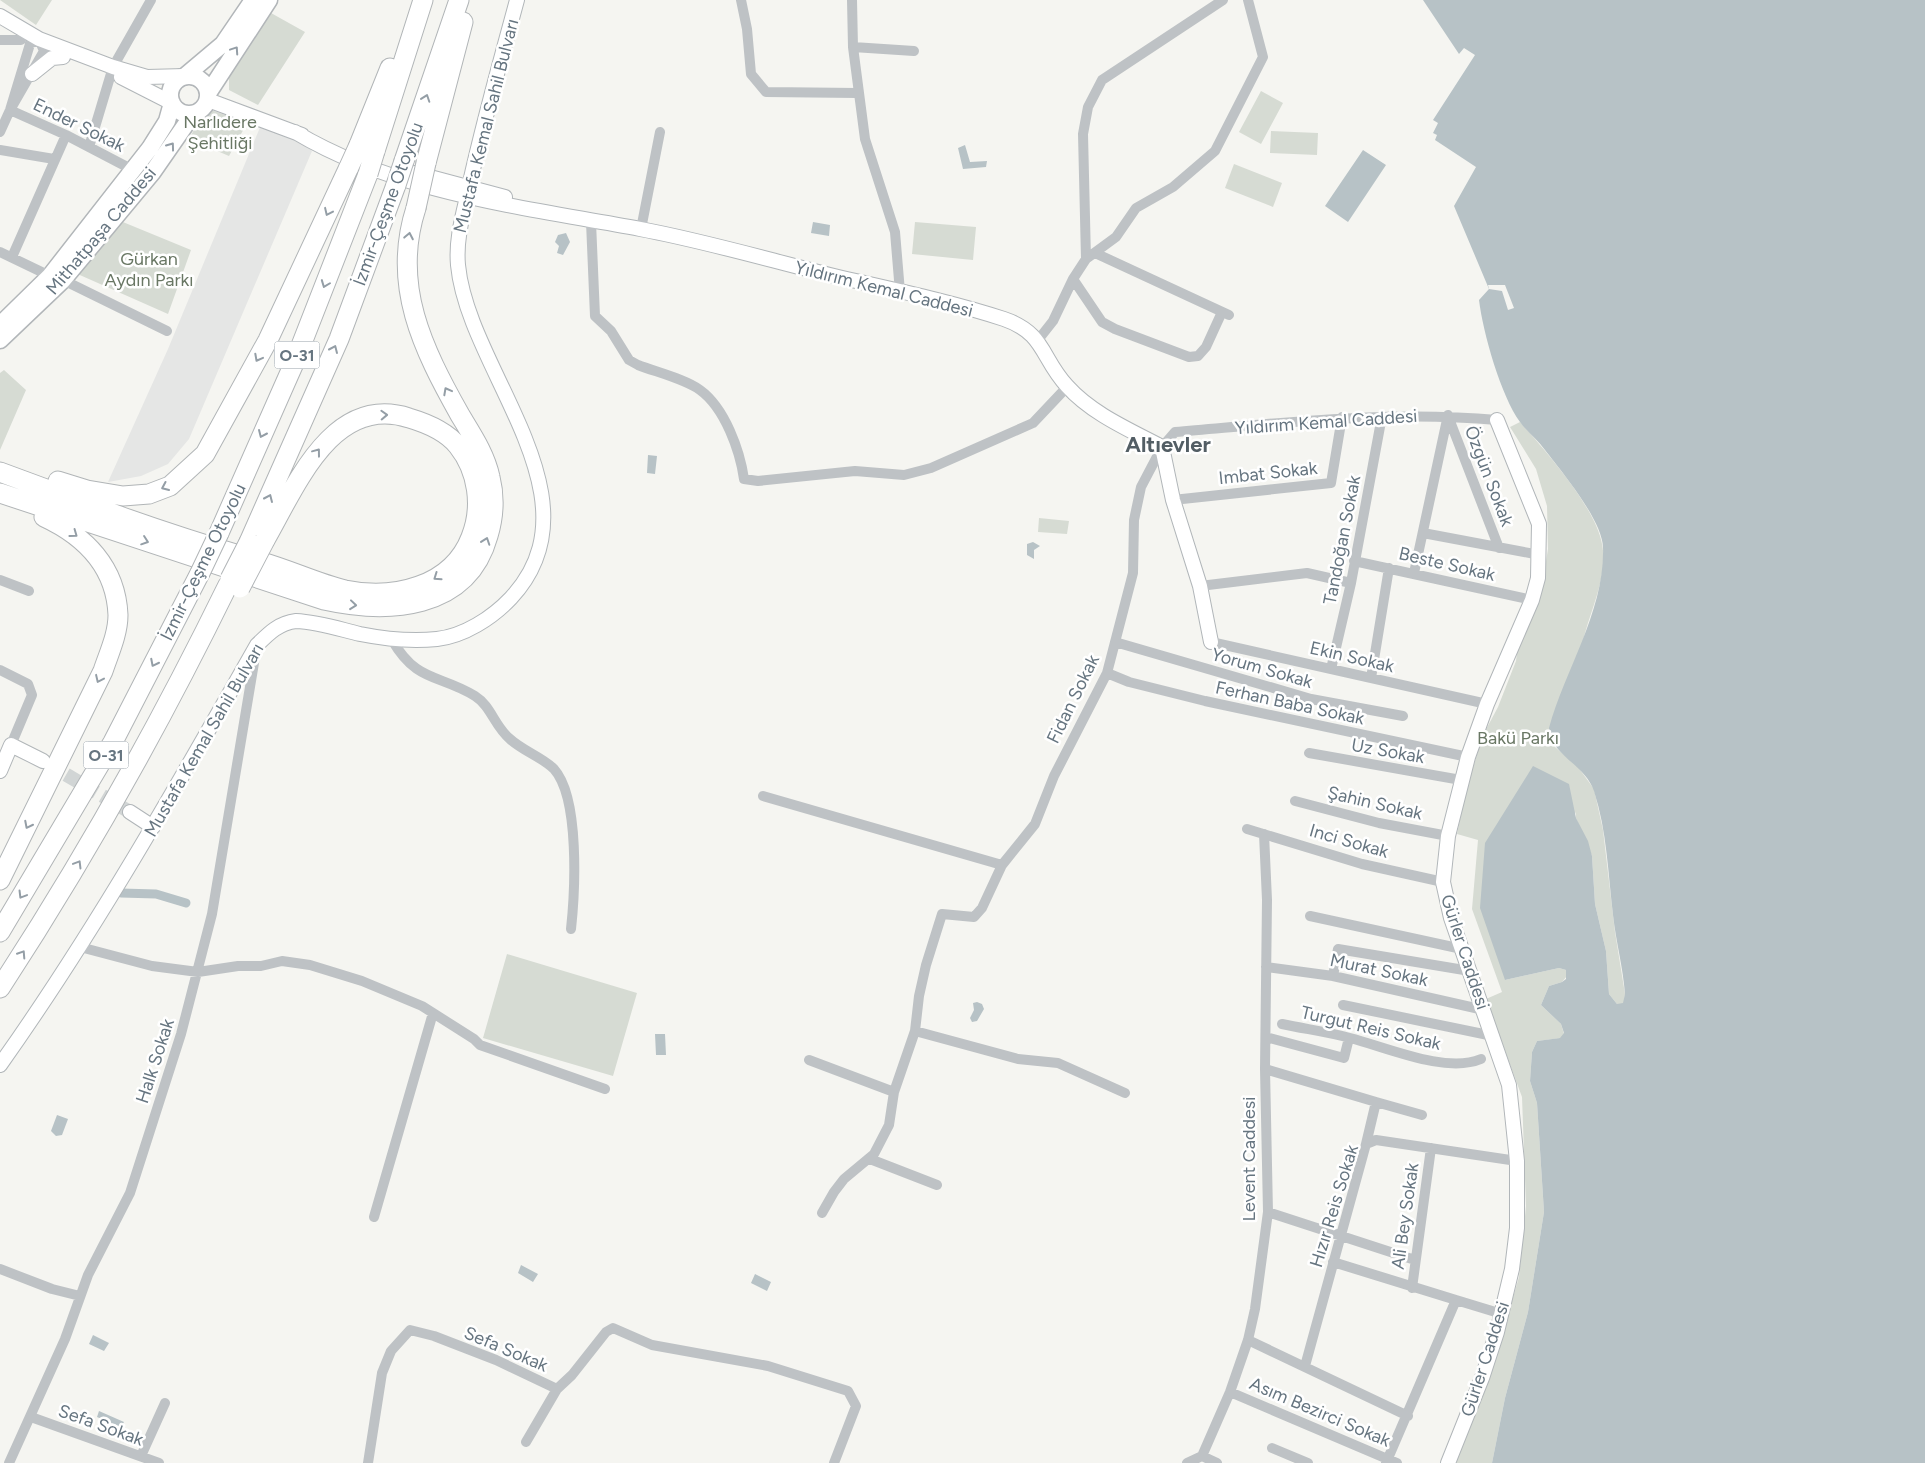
<svg xmlns="http://www.w3.org/2000/svg" width="1925" height="1463" font-family="Figtree,sans-serif">
	<style>
		.built { fill: #e5e6e5 }
		.green { fill: #d6dbd3 }
		.water { fill: #b7c2c6 }
		.pier { fill: #f5f5f1 }
		.lines { fill: none; stroke-linecap: round; stroke-linejoin: round }
		.canal { stroke: #b7c2c6; stroke-width: 9 }
		.secondary-tunnel { stroke: #d1d5d5; stroke-width: 14; stroke-dasharray: 14 7; stroke-linecap: butt }
		.secondary-casing { stroke: #b1b6b9; stroke-width: 16 }
		.primary-casing { stroke: #b2b6b9; stroke-width: 19 }
		.highway-casing { stroke: #b1b5b7; stroke-width: 21 }
		.street { stroke: #bec2c5; stroke-width: 10 }
		.secondary { stroke: #fff; stroke-width: 14 }
		.primary { stroke: #fff; stroke-width: 16 }
		.highway { stroke: #fff; stroke-width: 19 }
		.highway-bridge-casing { stroke: #b1b5b7; stroke-width: 21; stroke-linecap: butt }
		.highway-bridge { stroke: #fff; stroke-width: 19 }
		.oneway { stroke: #949ea6 }
		.labels { text-anchor: middle; dominant-baseline: central; stroke-width: 5; stroke-linejoin: round; paint-order: stroke }
		.shield { fill: #fff; stroke: #949ea6; stroke-width: 1 }
		.shield-label { font-size: 16px; font-weight: bold; fill: #667580 }
		.park-label { font-size: 18px; fill: #697764; stroke: #fff }
		.street-label { font-size: 18px; fill: #667580; stroke: #fff }
		.district-label { font-size: 22px; font-weight: bold; fill: #535e65; stroke: #fff }
	</style>
	<rect width="100%" height="100%" fill="#f5f5f1"/>
	<path class="built" d="M 261,125 L 300,139 L 312,151 L 189,439 L 168,464 L 141,476 L 108,482 L 168,349 Z"/>
	<path class="green" d="M 0,0 L 52,0 L 36,25 Z
		M 271,13 L 305,32 L 258,105 L 229,90 L 229,76 Z
		M 1261,91 L 1283,103 L 1261,144 L 1239,132 Z
		M 206,108 L 247,123 L 229,156 L 189,139 Z
		M 1271,131 L 1318,133 L 1317,155 L 1270,153 Z
		M 1234,164 L 1282,183 L 1273,207 L 1225,188 Z
		M 118,220 L 191,250 L 168,314 L 73,272 Z
		M 915,222 L 976,227 L 973,260 L 912,254 Z
		M 4,370 L 26,390 L 0,450 L 0,373 Z
		M 1520,422 C 1545,450 1596,508 1602,544 C 1608,573 1593,605 1585,633 C 1575,671 1565,709 1555,747 L 1578,767 L 1594,789 L 1603,830 L 1615,932 L 1625,994 L 1624,1004 L 1617,1004 L 1609,994 L 1606,951 L 1595,904 L 1592,856 L 1576,818 L 1576,812 L 1505,980 L 1559,968 L 1566,970 L 1567,976 L 1562,982 L 1549,986 L 1541,1005 L 1561,1024 L 1564,1034 L 1561,1038 L 1537,1041 L 1532,1052 L 1530,1081 L 1537,1103 L 1544,1212 L 1528,1312 L 1505,1398 L 1492,1463 L 1452,1463 L 1490,1376 L 1519,1277 L 1526,1206 L 1522,1097 L 1486,999 L 1502,992 L 1472,909 L 1478,840 L 1457,834 L 1466,790 L 1483,735 L 1498,707 L 1516,661 L 1518,645 L 1541,591 L 1548,549 L 1547,506 L 1536,469 L 1510,427 Z
		M 1039,518 L 1069,521 L 1067,534 L 1038,532 Z
		M 507,954 L 637,993 L 613,1076 L 483,1038 Z"/>
	<path class="water" d="M 1423,0 L 1925,0 L 1925,1463 L 1492,1463 L 1505,1398 L 1528,1312 L 1544,1212 L 1537,1103 L 1530,1081 L 1532,1052 L 1537,1041 L 1560,1038 L 1564,1033 L 1561,1024 L 1541,1005 L 1549,986 L 1562,982 L 1566,979 L 1566,970 L 1559,968 L 1505,980 L 1480,908 L 1485,843 L 1533,766 L 1569,784 L 1576,818 L 1588,841 L 1592,856 L 1595,904 L 1606,951 L 1609,994 L 1617,1004 L 1623,1003 L 1625,994 C 1623,967 1616,942 1613,915 C 1608,874 1607,831 1594,791 C 1585,764 1551,756 1549,728 C 1565,669 1605,611 1603,547 C 1602,520 1562,472 1545,450 C 1538,440 1527,432 1520,422 C 1501,396 1483,333 1479,300 L 1489,289 L 1454,206 L 1476,167 L 1435,140 L 1437,135 L 1433,133 L 1438,123 L 1433,120 L 1475,55 L 1464,48 L 1459,54 Z
		M 965,145 L 970,162 L 987,161 L 986,167 L 963,169 L 958,148 Z
		M 1363,150 L 1386,165 L 1348,222 L 1325,206 Z
		M 813,222 L 830,225 L 829,236 L 811,233 Z
		M 566,233 L 570,242 L 563,255 L 557,253 L 559,246 L 555,242 L 558,235 Z
		M 648,455 L 657,456 L 655,474 L 647,473 Z
		M 1033,542 L 1040,546 L 1034,550 L 1034,559 L 1027,555 L 1027,544 Z
		M 977,1002 L 982,1004 L 984,1009 L 977,1021 L 972,1022 L 970,1018 L 974,1010 L 973,1003 Z
		M 655,1034 L 665,1034 L 666,1055 L 656,1055 Z
		M 57,1115 L 68,1119 L 62,1135 L 56,1136 L 51,1131 Z
		M 521,1265 L 538,1274 L 533,1282 L 518,1273 Z
		M 755,1274 L 771,1282 L 767,1291 L 751,1283 Z
		M 93,1335 L 109,1343 L 104,1351 L 89,1344 Z
		M 99,1411 L 124,1422 L 121,1427 L 97,1417 Z"/>
	<path class="pier" d="M 1488,285 L 1505,285 L 1514,308 L 1508,310 L 1502,291 L 1489,289 Z"/>
	<g class="lines">
		<path class="canal" d="M 121,893 L 156,894 L 186,903"/>
		<path class="secondary-tunnel" d="M 48,764 L 130,812"/>
		<defs>
			<path id="secondary" d="M 0,16 L 39,39 L 113,67 L 147,77 L 185,76
				M 32,74 L 52,58 L 63,57
				M 121,77 L 172,103
				M 208,100 L 302,135
				M 295,132 C 399,194 523,207 640,229 C 705,241 769,260 834,276 C 890,289 949,301 1004,319 C 1045,333 1041,358 1067,386 C 1092,414 1130,430 1162,447 L 1173,500 L 1200,586 L 1211,642
				M 415,173 L 505,197
				M 0,771 L 11,745 L 43,761
				M 130,812 L 153,827
				M 0,1065 C 95,931 176,788 257,645 C 269,633 279,623 296,621 C 318,622 339,629 360,634 C 385,639 410,642 437,639 C 464,636 492,618 511,598 C 604,498 468,371 458,265 C 456,243 461,222 466,201 C 480,133 499,67 517,0
				M 1448,1463 L 1482,1378 L 1497,1332 L 1512,1269 L 1517,1228 L 1517,1161 L 1509,1085 L 1451,918 L 1443,882 L 1448,836 L 1468,757 L 1487,704 L 1532,600 L 1538,578 L 1539,524 L 1497,420"/>
			<path id="primary" d="M170 95a19 19 0 1 1 38 0a19 19 0 1 1-38 0Z
				M 185,76 L 223,44 L 253,0
				M 209,92 L 269,0
				M 2,323 L 50,276 L 150,148 L 167,121 L 172,103
				M 0,340 L 63,280 L 152,173 L 193,114"/>
			<path id="highway" d="M 359,145 L 390,68
				M 375,151 L 423,0
				M 404,161 L 459,0
				M 426,163 L 463,22
				M 0,472 C 37,486 74,499 111,513 C 161,531 211,547 262,562 C 290,570 317,583 345,590 C 393,600 452,587 471,537 C 483,507 478,471 458,446 C 446,431 426,423 409,418 C 332,393 295,488 265,540
				M 58,481 L 87,490 L 123,496 L 149,494 L 170,486 L 205,454 L 268,340 L 349,167
				M 0,493 L 324,600 C 387,614 467,611 488,536 C 494,516 495,497 490,477 C 485,454 472,435 460,415 C 423,349 391,285 416,208
				M 219,533 L 295,361 L 368,174
				M 249,542 L 339,339 L 396,185
				M 0,880 L 103,671 C 109,653 118,634 118,615 C 116,567 85,536 44,517
				M 0,932 L 113,742 L 200,573
				M 0,988 C 85,858 160,724 228,585"/>
		</defs>
		<use href="#secondary" class="secondary-casing"/>
		<use href="#primary" class="primary-casing"/>
		<use href="#highway" class="highway-casing"/>
		<path class="street" d="M 741,0 L 747,29 L 751,74 L 766,92 L 857,93
			M 852,0 L 853,47 L 865,139 L 895,232 L 900,292
			M 0,40 L 21,40
			M 853,47 L 914,51
			M 10,110 L 66,135 L 133,170
			M 0,132 L 10,110 L 30,44 L 39,39 L 44,51 L 10,110
			M 89,147 L 113,67 L 151,0
			M 0,150 L 54,159
			M 591,222 L 595,316 L 611,331 L 629,360 L 638,365 C 656,372 685,379 700,390 C 725,408 740,451 744,479 L 758,481 L 855,471 L 904,475 L 931,468 L 1033,423 L 1067,387
			M 641,229 L 660,132
			M 0,252 L 50,276
			M 1095,253 L 1229,315
			M 12,257 L 66,135
			M 1086,259 L 1083,134 L 1088,107 L 1102,80 L 1223,0
			M 1073,279 L 1102,322 L 1115,329 L 1189,357 L 1198,356 L 1206,347 L 1222,312
			M 63,280 L 167,331
			M 1038,340 L 1053,321 L 1073,279 L 1086,259 L 1116,237 L 1136,208 L 1173,187 L 1215,151 L 1263,57 L 1248,0
			M 1448,416 L 1499,548
			M 1173,500 L 1331,483 L 1342,417
			M 1423,533 L 1540,555
			M 1354,561 L 1532,600
			M 1414,573 L 1448,415
			M 0,580 L 29,591
			M 1200,586 L 1307,573 L 1351,583
			M 392,640 C 417,683 439,674 475,696 C 491,706 495,727 510,739 C 523,751 542,757 554,769 C 580,798 575,892 571,929
			M 1115,642 L 1311,699 L 1403,716
			M 1211,642 L 1487,704
			M 1331,669 L 1351,583 L 1382,416
			M 0,670 L 28,684 L 32,695 L 11,745
			M 1107,673 L 1129,682 L 1205,701 L 1468,757
			M 1371,678 L 1389,568
			M 1309,753 L 1461,780
			M 763,796 L 1002,865
			M 1295,801 L 1379,823 L 1448,836
			M 1247,829 L 1362,864 L 1443,882
			M 1310,916 L 1462,949
			M 80,947 L 152,966 L 198,972 L 238,966 L 261,966 L 282,961 L 310,965 L 362,981 L 422,1006 L 474,1039 L 480,1045 L 605,1089
			M 1266,967 L 1333,976 L 1484,1010
			M 1333,976 L 1338,949 L 1470,971
			M 1343,1005 L 1493,1036
			M 1282,1024 C 1305,1029 1328,1032 1350,1038 C 1386,1047 1446,1074 1481,1059
			M 915,1031 L 1018,1059 L 1058,1063 L 1125,1093
			M 1266,1037 L 1344,1058 L 1349,1038
			M 809,1060 L 894,1092
			M 1265,1069 L 1376,1102 L 1366,1144
			M 1376,1102 L 1422,1115
			M 870,1159 L 937,1185
			M 1268,1212 L 1415,1260
			M 822,1213 L 834,1192 L 844,1179 L 874,1154 L 889,1125 L 894,1092 L 915,1031 L 919,996 L 926,965 L 942,914 L 974,917 L 982,908 L 1002,865 L 1035,824 L 1054,776 L 1107,673 L 1133,573 L 1134,520 L 1141,487 L 1162,447 L 1175,432 C 1283,423 1390,410 1497,420
			M 374,1217 L 433,1013
			M 1333,1262 L 1456,1300
			M 0,1269 L 52,1289 L 80,1296
			M 1412,1288 L 1431,1148
			M 1248,1340 L 1408,1416
			M 1305,1366 L 1366,1144 L 1376,1140 L 1517,1161
			M 1230,1392 L 1397,1463
			M 31,1417 L 159,1463
			M 526,1442 L 557,1389
			M 1272,1448 L 1308,1463
			M 141,1456 L 165,1403
			M 1202,1456 L 1217,1463
			M 9,1463 L 65,1339 L 88,1275 L 130,1193 L 181,1034 L 212,914 L 256,651
			M 368,1463 L 382,1373 L 391,1351 L 410,1330 L 434,1336 L 496,1360 L 557,1389 L 572,1375 L 606,1332 L 613,1328 L 652,1345 L 768,1366 L 848,1391 L 856,1406 L 834,1463
			M 1187,1463 L 1202,1456 L 1230,1392 L 1248,1340 L 1255,1309 L 1268,1212 L 1265,1069 L 1267,900 L 1264,834
			M 1386,1463 L 1456,1300 L 1502,1314"/>
		<use href="#secondary" class="secondary"/>
		<use href="#primary" class="primary"/>
		<use href="#highway" class="highway"/>
		<defs>
			<path id="highway-bridge" d="M 349,167 L 359,145
				M 368,174 L 375,151
				M 396,185 L 404,161
				M 416,208 L 426,163
				M 200,573 L 219,533
				M 230,579 L 249,542
				M 240,588 L 265,540"/>
		</defs>
		<use href="#highway-bridge" class="highway-bridge-casing"/>
		<use href="#highway-bridge" class="highway-bridge"/>
	</g>
	<defs><path id="oneway-chevron" d="M-2-3.5L2.5 0L-2 3.5" fill="none" stroke-width="1.6" stroke-linecap="round" stroke-linejoin="round" transform="scale(1.25)"/></defs>
	<g class="oneway">
		<use href="#oneway-chevron" transform="translate(235 50) rotate(-56)"/>
		<use href="#oneway-chevron" transform="translate(426 98) rotate(-71)"/>
		<use href="#oneway-chevron" transform="translate(171 146) rotate(-54)"/>
		<use href="#oneway-chevron" transform="translate(328 212) rotate(115)"/>
		<use href="#oneway-chevron" transform="translate(409 236) rotate(-79)"/>
		<use href="#oneway-chevron" transform="translate(325 284) rotate(111)"/>
		<use href="#oneway-chevron" transform="translate(334 349) rotate(-66)"/>
		<use href="#oneway-chevron" transform="translate(258 358) rotate(118)"/>
		<use href="#oneway-chevron" transform="translate(447 391) rotate(-118)"/>
		<use href="#oneway-chevron" transform="translate(384 415) rotate(-2)"/>
		<use href="#oneway-chevron" transform="translate(262 434) rotate(114)"/>
		<use href="#oneway-chevron" transform="translate(317 452) rotate(-53)"/>
		<use href="#oneway-chevron" transform="translate(165 487) rotate(156)"/>
		<use href="#oneway-chevron" transform="translate(269 498) rotate(-66)"/>
		<use href="#oneway-chevron" transform="translate(74 534) rotate(36)"/>
		<use href="#oneway-chevron" transform="translate(145 541) rotate(19)"/>
		<use href="#oneway-chevron" transform="translate(486 541) rotate(-71)"/>
		<use href="#oneway-chevron" transform="translate(437 577) rotate(145)"/>
		<use href="#oneway-chevron" transform="translate(353 605) rotate(6)"/>
		<use href="#oneway-chevron" transform="translate(154 663) rotate(117)"/>
		<use href="#oneway-chevron" transform="translate(99 679) rotate(115)"/>
		<use href="#oneway-chevron" transform="translate(28 825) rotate(117)"/>
		<use href="#oneway-chevron" transform="translate(78 864) rotate(-59)"/>
		<use href="#oneway-chevron" transform="translate(22 895) rotate(121)"/>
		<use href="#oneway-chevron" transform="translate(22 954) rotate(-57)"/>
	</g>
	<g class="labels">
		<g class="shield">
			<rect x="274.5" y="341.5" width="45" height="27" rx="4"/>
			<rect x="83.5" y="741.5" width="45" height="27" rx="4"/>
		</g>
		<g class="shield-label">
			<text x="297" y="355">O-31</text>
			<text x="106" y="755">O-31</text>
		</g>
		<g class="park-label">
			<text x="220" y="122">Narlıdere<tspan x="220" dy="21">Şehitliği</tspan></text>
			<text x="149" y="259">Gürkan<tspan x="149" dy="21">Aydın Parkı</tspan></text>
			<text x="1518" y="738">Bakü Parkı</text>
		</g>
		<g class="street-label">
			<text transform="translate(79 125) rotate(26)">Ender Sokak</text>
			<text transform="translate(486 126) rotate(-76)">Mustafa Kemal Sahil Bulvarı</text>
			<text transform="translate(388 204) rotate(-70)">İzmir-Çeşme Otoyolu</text>
			<text transform="translate(101 231) rotate(-50)">Mithatpaşa Caddesi</text>
			<text transform="translate(884 289) rotate(14)">Yıldırım Kemal Caddesi</text>
			<text transform="translate(1326 422) rotate(-4)">Yıldırım Kemal Caddesi</text>
			<text transform="translate(1268 473) rotate(-6)">Imbat Sokak</text>
			<text transform="translate(1489 476) rotate(69)">Özgün Sokak</text>
			<text transform="translate(1342 540) rotate(-79)">Tandoğan Sokak</text>
			<text transform="translate(203 562) rotate(-64)">İzmir-Çeşme Otoyolu</text>
			<text transform="translate(1447 564) rotate(13)">Beste Sokak</text>
			<text transform="translate(1352 657) rotate(13)">Ekin Sokak</text>
			<text transform="translate(1262 668) rotate(16)">Yorum Sokak</text>
			<text transform="translate(1073 699) rotate(-64)">Fidan Sokak</text>
			<text transform="translate(1290 703) rotate(12)">Ferhan Baba Sokak</text>
			<text transform="translate(204 740) rotate(-60)">Mustafa Kemal Sahil Bulvarı</text>
			<text transform="translate(1388 751) rotate(10)">Uz Sokak</text>
			<text transform="translate(1375 803) rotate(13)">Şahin Sokak</text>
			<text transform="translate(1349 841) rotate(16)">Inci Sokak</text>
			<text transform="translate(1465 952) rotate(72)">Gürler Caddesi</text>
			<text transform="translate(1379 970) rotate(12)">Murat Sokak</text>
			<text transform="translate(1371 1028) rotate(13)">Turgut Reis Sokak</text>
			<text transform="translate(155 1061) rotate(-72)">Halk Sokak</text>
			<text transform="translate(1249 1159) rotate(-90)">Levent Caddesi</text>
			<text transform="translate(1334 1206) rotate(-73)">Hızır Reis Sokak</text>
			<text transform="translate(1405 1216) rotate(-82)">Ali Bey Sokak</text>
			<text transform="translate(506 1349) rotate(23)">Sefa Sokak</text>
			<text transform="translate(1485 1359) rotate(-72)">Gürler Caddesi</text>
			<text transform="translate(1320 1412) rotate(23)">Asım Bezirci Sokak</text>
			<text transform="translate(101 1425) rotate(20)">Sefa Sokak</text>
		</g>
		<g class="district-label">
			<text x="1168" y="444">Altıevler</text>
		</g>
	</g>
</svg>
